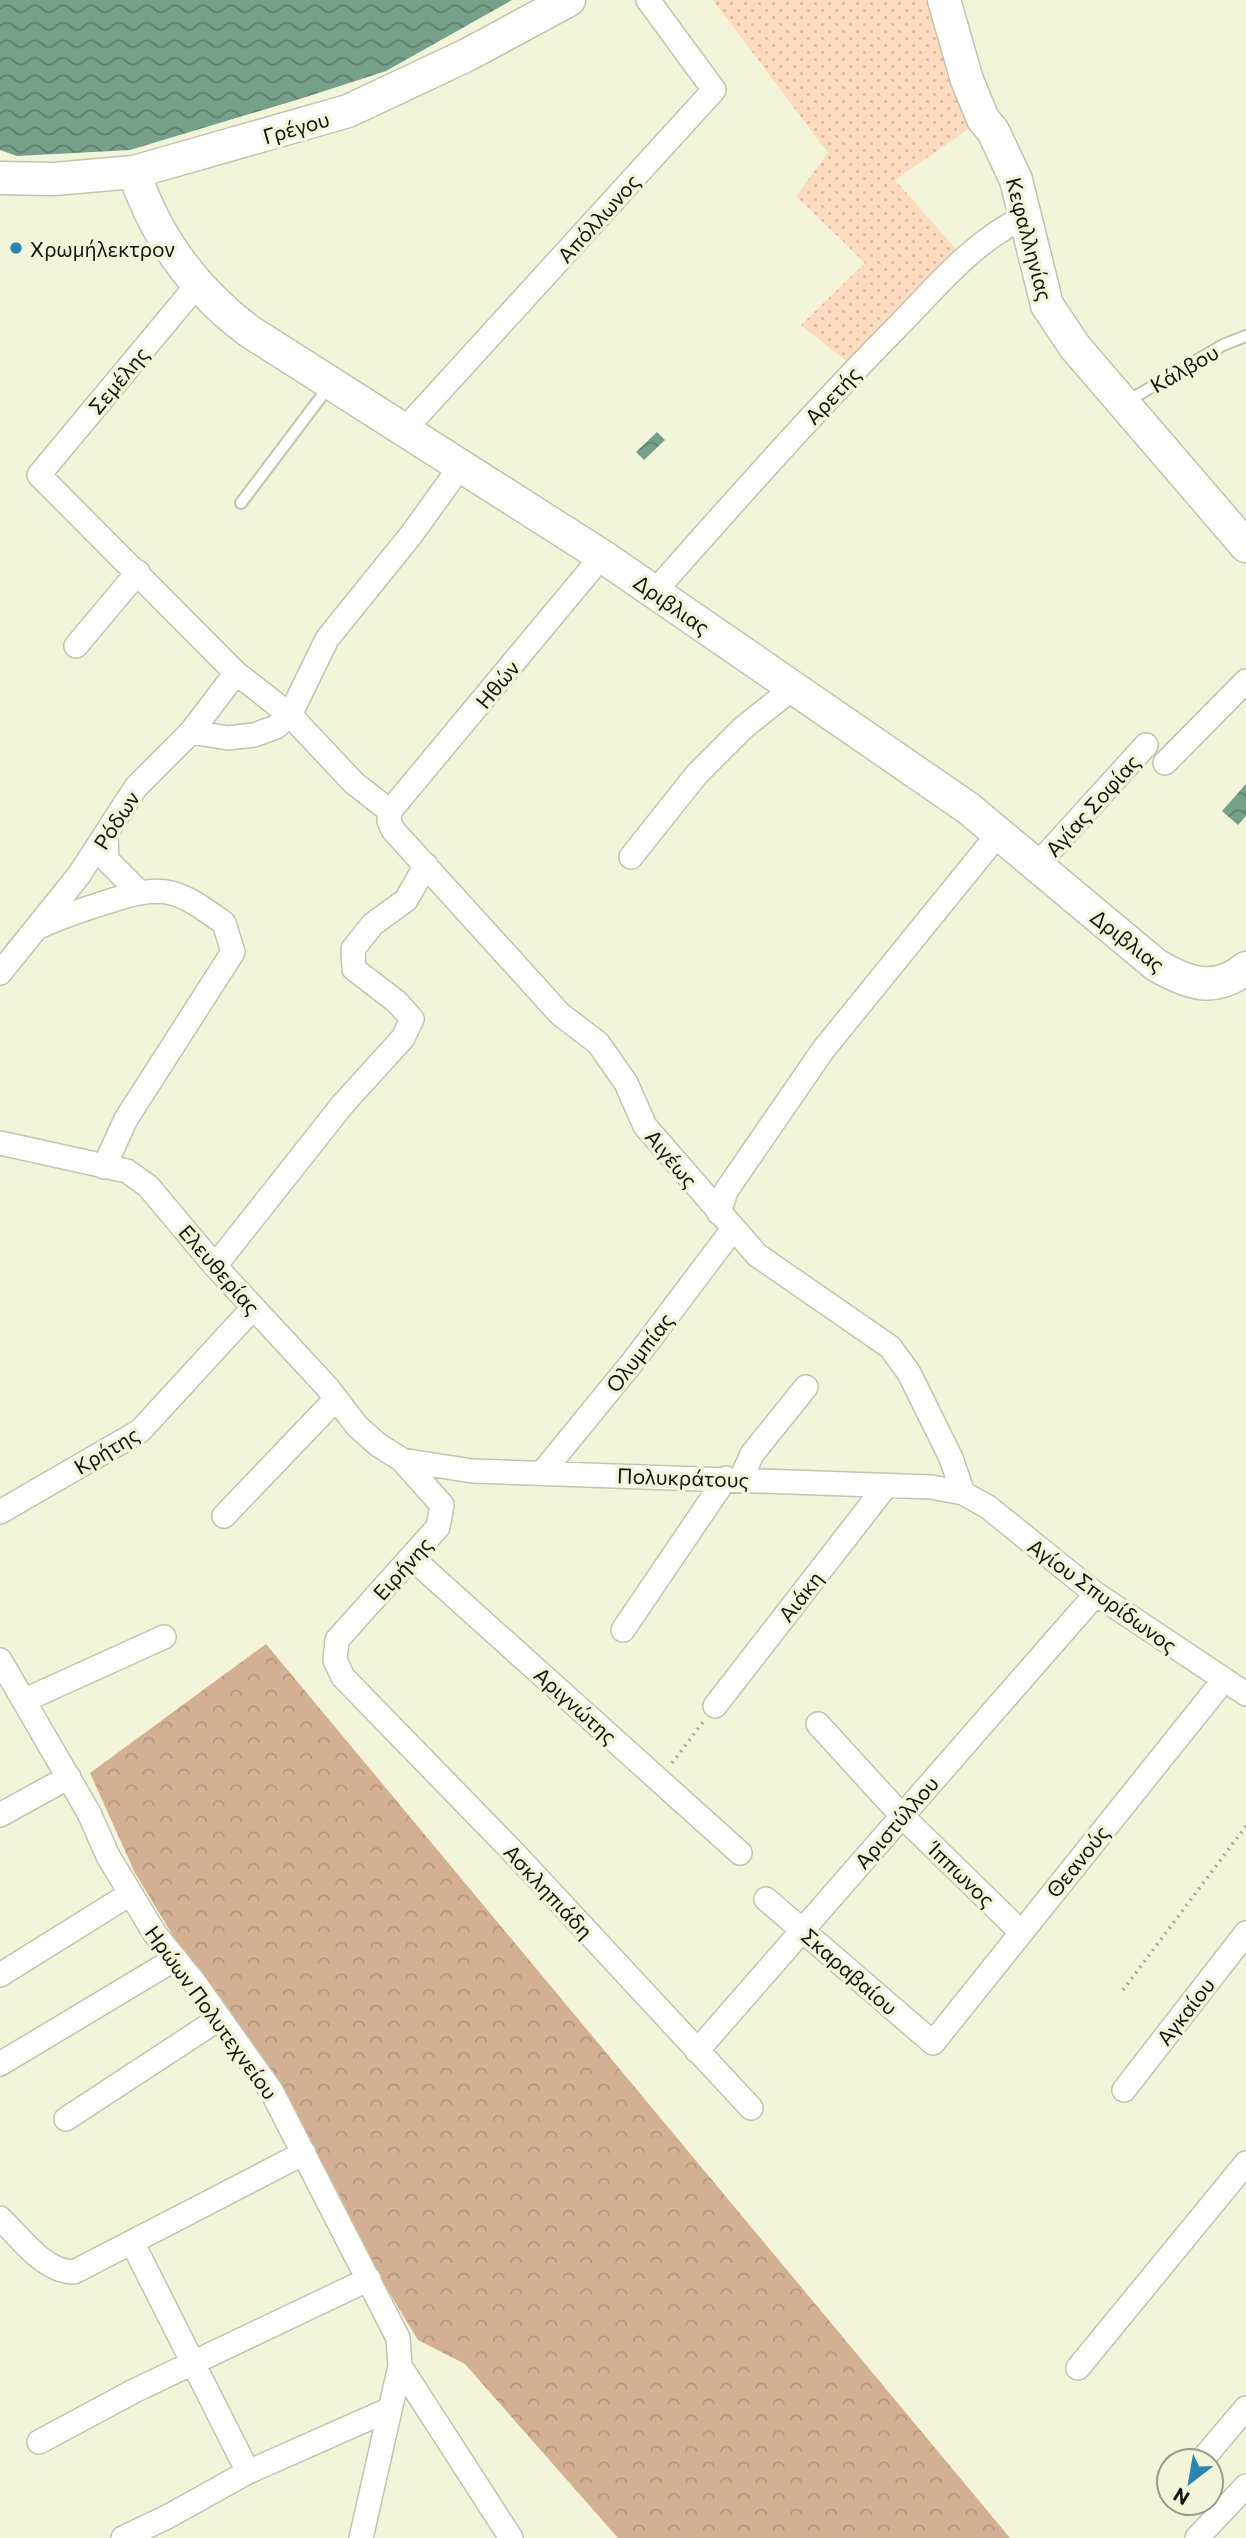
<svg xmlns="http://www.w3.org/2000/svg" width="1246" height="2538" font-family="Commissioner,sans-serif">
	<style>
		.grass { fill: url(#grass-dots) }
		.forest { fill: url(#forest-crowns) }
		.water { fill: url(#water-waves) }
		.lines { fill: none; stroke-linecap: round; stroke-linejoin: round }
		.lane-casing { stroke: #c2c4ac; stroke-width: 14 }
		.street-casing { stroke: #c2c4ac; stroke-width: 26 }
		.secondary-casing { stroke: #c2c4ac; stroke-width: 35 }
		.path { stroke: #a8aa96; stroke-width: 3.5; stroke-dasharray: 2 5; stroke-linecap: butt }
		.lane { stroke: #fff; stroke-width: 10 }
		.street { stroke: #fff; stroke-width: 23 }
		.secondary { stroke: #fff; stroke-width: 32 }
		.poi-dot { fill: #2b85b2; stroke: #f3f5db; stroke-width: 2.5 }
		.labels { text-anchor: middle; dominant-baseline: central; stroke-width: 7; stroke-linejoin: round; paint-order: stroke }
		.street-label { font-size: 21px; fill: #15150d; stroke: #f3f5db }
		.poi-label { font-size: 21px; fill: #15150d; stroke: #f3f5db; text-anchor: start }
	</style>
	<defs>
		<pattern id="grass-dots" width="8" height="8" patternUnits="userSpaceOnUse" patternTransform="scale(1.75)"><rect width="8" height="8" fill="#fedbbe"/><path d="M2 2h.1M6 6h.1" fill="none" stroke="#d9bba2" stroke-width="1.8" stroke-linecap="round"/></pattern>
		<pattern id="forest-crowns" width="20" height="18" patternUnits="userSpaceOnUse" patternTransform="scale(1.75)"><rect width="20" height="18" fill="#d4b093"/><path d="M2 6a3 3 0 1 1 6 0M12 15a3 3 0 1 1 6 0" fill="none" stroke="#b5967e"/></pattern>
		<pattern id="water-waves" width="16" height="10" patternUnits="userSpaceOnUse" patternTransform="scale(1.75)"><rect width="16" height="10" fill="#75a089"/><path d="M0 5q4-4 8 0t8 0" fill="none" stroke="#5f816e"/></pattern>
	</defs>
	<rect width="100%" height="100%" fill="#f3f5db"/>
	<path class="grass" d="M 713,0 L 948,0 L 983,119 L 895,180 L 956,249 L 846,361 L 801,325 L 865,263 L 796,196 L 828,153 Z"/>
	<path class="forest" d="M 266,1644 L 1010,2538 L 618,2538 L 465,2364 L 418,2340 L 135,1873 L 90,1773 Z"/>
	<path class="water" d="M 0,0 L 512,0 L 386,71 L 306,97 L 130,150 L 17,156 L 0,150 Z
		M 657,432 L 665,440 L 644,460 L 636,452 Z
		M 1246,784 L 1246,816 L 1238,825 L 1222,811 Z"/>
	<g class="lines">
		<defs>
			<path id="lane" d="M 1126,402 L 1223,345 L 1246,336
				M 241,503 L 330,385"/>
			<path id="street" d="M 197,285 L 39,475 L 236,673 L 290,715 L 354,783 L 390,811
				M 406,428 L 714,90 L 648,0
				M 655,591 C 735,501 815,410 900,324 C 940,283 972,243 1024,217
				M 76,646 L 138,572
				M 191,732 L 228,738 L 254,735 L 276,727 L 290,715 L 327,639 L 411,535 L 460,467
				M 1165,763 L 1246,681
				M 390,811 L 389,821 L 393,830 L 560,1014 L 598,1043 L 626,1083 L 645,1126 L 757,1255 L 890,1347 L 909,1373 L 951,1458 L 963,1493
				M 390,811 L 602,556
				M 106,835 L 107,860 L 138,891
				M 631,857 L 697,774 L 743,728 L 793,688
				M 1037,865 L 1146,745
				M 41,926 C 65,915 88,908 113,900 C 167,883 179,891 224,923 L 233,952 L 126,1119 L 104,1167
				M 0,973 L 79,875 L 136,787 L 191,732 L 236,673
				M 0,1143 L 127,1171 L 148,1186 L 215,1266 L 327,1387 L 357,1426 L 377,1444 L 402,1460 L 442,1505 L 438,1527 L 337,1640 L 335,1660 L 343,1677 L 518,1857 L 751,2108
				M 719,1213 L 726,1191 L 823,1050 L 999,833
				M 215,1266 L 343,1104 L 403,1038 L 412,1019 L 397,1002 L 354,969 L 353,949 L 373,924 L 406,900 L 426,865
				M 402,1460 L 472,1471 L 931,1487 L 963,1493 L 988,1507 L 1096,1594 L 1246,1694
				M 542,1473 L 635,1359 L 733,1229
				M 741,1479 L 752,1454 L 806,1387
				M 0,1512 L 140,1431 L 253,1308
				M 224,1516 L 336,1399
				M 412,1558 L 740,1853
				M 623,1630 L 726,1478
				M 0,1660 L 89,1813 L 108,1856 L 155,1934 L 194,1982 L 272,2092 L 398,2338 L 400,2366 L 361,2538
				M 25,1700 L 164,1637
				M 715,1706 L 885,1487
				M 818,1724 L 902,1816 L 1021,1932
				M 0,1815 L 69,1777
				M 766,1899 L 933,2043 L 1223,1681
				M 0,1975 L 130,1894
				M 697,2051 L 1096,1594
				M 0,2064 L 175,1959
				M 1124,2090 L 1246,1933
				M 66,2119 L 220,2018
				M 0,2218 C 21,2238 44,2272 74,2272 L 304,2153
				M 132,2242 L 248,2472
				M 400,2366 L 511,2538
				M 1078,2368 L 1246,2163
				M 39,2442 L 134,2391 L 369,2279
				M 1201,2461 L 1246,2408
				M 123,2538 L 167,2517 L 248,2472 L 388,2410
				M 1197,2538 L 1246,2486"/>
			<path id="secondary" d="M 944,0 L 967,80 L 983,119 L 993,131 L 1016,180 L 1047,305 L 1075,347 L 1246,546
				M 134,172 C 156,238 194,290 249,331 L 602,556 L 968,808 L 1156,965 C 1187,983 1215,994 1246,968
				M 0,178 L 54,179 L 134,172 L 348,111 L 467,55 L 569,0"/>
		</defs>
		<use href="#lane" class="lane-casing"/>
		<use href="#street" class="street-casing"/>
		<use href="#secondary" class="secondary-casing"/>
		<path class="path" d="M 672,1763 L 703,1722
			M 1123,1990 L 1246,1826"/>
		<use href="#lane" class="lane"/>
		<use href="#street" class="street"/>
		<use href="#secondary" class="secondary"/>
	</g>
	<circle class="poi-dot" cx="16" cy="248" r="7"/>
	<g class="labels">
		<g class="street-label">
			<text transform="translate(296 127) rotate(-16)">Γρέγου</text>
			<text transform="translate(598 218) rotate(-48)">Απόλλωνος</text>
			<text transform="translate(1030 239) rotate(75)">Κεφαλληνίας</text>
			<text transform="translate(1184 368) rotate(-30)">Κάλβου</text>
			<text transform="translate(118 380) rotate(-50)">Σεμέλης</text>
			<text transform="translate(832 395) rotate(-47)">Αρετής</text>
			<text transform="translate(672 604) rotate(35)">Δριβλιας</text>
			<text transform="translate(497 684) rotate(-50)">Ηθών</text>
			<text transform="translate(1092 805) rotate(-48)">Αγίας Σοφίας</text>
			<text transform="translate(116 820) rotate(-57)">Ρόδων</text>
			<text transform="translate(1128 940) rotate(38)">Δριβλιας</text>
			<text transform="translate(672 1158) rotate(50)">Αιγέως</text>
			<text transform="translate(220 1269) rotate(49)">Ελευθερίας</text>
			<text transform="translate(639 1352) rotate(-52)">Ολυμπίας</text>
			<text transform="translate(106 1450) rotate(-31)">Κρήτης</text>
			<text transform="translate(683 1477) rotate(2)">Πολυκράτους</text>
			<text transform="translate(402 1568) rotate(-48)">Ειρήνης</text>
			<text transform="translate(1103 1595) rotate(36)">Αγίου Σπυρίδωνος</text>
			<text transform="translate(800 1596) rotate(-52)">Αιάκη</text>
			<text transform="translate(576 1705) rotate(42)">Αριγνώτης</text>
			<text transform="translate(896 1822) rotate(-49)">Αριστύλλου</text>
			<text transform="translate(1077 1861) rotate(-51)">Θεανούς</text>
			<text transform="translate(962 1874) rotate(44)">Ίππωνος</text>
			<text transform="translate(549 1891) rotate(47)">Ασκληπιάδη</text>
			<text transform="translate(850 1971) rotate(41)">Σκαραβαίου</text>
			<text transform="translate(1185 2011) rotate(-52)">Αγκαίου</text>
			<text transform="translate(212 2012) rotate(54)">Ηρώων Πολυτεχνείου</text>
		</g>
		<g class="poi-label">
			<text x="30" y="248">Χρωμήλεκτρον</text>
		</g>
	</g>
	<g transform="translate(1190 2482) rotate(211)"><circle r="33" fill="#f3f5db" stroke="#9a9b89" stroke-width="2"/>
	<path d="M0-5L12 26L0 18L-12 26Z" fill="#2b85b2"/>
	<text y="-10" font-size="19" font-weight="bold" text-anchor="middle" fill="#15150d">N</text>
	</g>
</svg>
